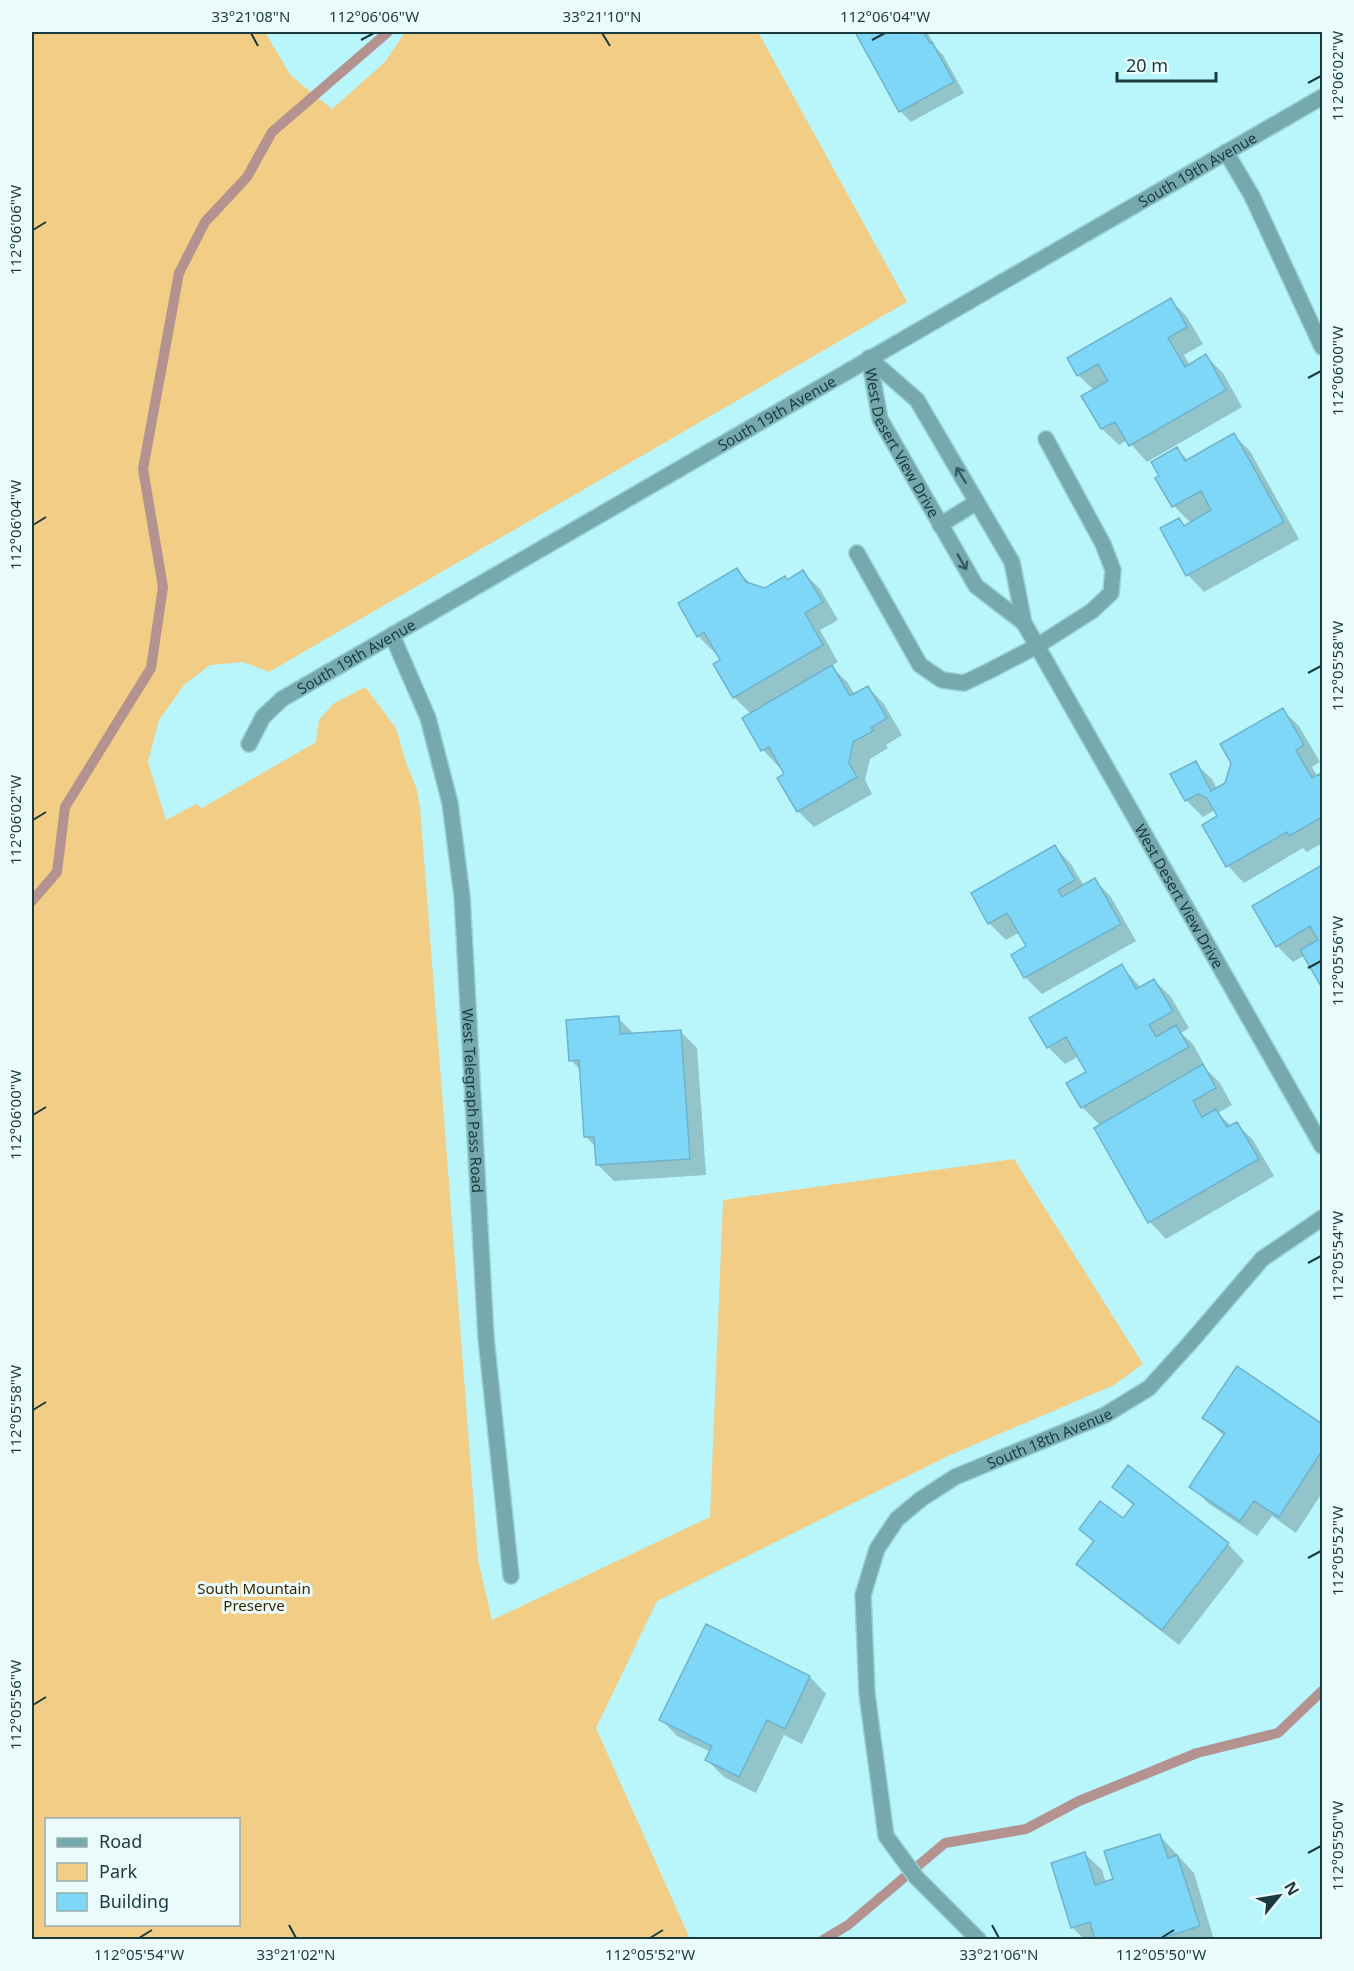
<svg xmlns="http://www.w3.org/2000/svg" width="1354" height="1971" font-family="'Noto Sans',sans-serif">
	<style>
		.green { fill: #f1cd86; fill-rule: evenodd }
		.shadow { fill: #0003 }
		.lines { fill: none; stroke-linecap: round; stroke-linejoin: round }
		.stream { stroke: #b39290; stroke-width: 10 }
		.building { fill: #7ed7f7; stroke: #6eb3cb; stroke-width: 1.5 }
		.minor-casing { stroke: #98d1d6; stroke-width: 18 }
		.minor { stroke: #76a9ae; stroke-width: 15 }
		.oneway { stroke: #365c60 }
		.ticks { fill: none; stroke: #1a3b3e; stroke-width: 2 }
		.labels { text-anchor: middle; dominant-baseline: central; stroke-width: 6; stroke-linejoin: round; paint-order: stroke }
		.street-label { font-size: 15px; fill: #1a3b3e; stroke: #ebfafb }
		.park-label { font-size: 15px; fill: #392700; stroke: #ebfafb }
		.neatline { fill: none; stroke: #1a3b3e; stroke-width: 2 }
		.ticks-label { font-size: 15px; text-anchor: middle; fill: #1a3b3e }
	</style>
	<rect width="100%" height="100%" fill="#b8f6fc"/>
	<path class="green" d="M 32,32 L 265,32 L 291,76 L 332,109 L 385,62 L 405,32 L 758,32 L 907,302 L 269,672 L 243,662 L 210,665 L 185,684 L 159,720 L 148,762 L 166,820 L 196,804 L 202,808 L 316,742 L 319,720 L 333,704 L 365,687 L 396,728 L 406,763 L 416,787 L 420,807 L 478,1560 L 492,1620 L 710,1517 L 723,1200 L 1014,1159 L 1143,1364 L 1114,1385 L 948,1456 L 657,1601 L 596,1728 L 690,1939 L 32,1939 ZM 46,1820 L 238,1820 L 238,1924 L 46,1924 Z"/>
	<path class="shadow" d="M 857,32 L 927,32 L 936,48 L 943,55 L 964,93 L 911,122 L 900,111 Z
		M 1171,300 L 1187,317 L 1203,344 L 1184,355 L 1190,366 L 1206,356 L 1223,373 L 1242,407 L 1147,462 L 1127,440 L 1119,445 L 1102,429 L 1084,396 L 1094,390 L 1078,375 Z
		M 1234,435 L 1250,451 L 1299,539 L 1204,592 L 1188,575 L 1162,529 L 1179,520 L 1186,526 L 1191,523 L 1174,506 L 1157,478 L 1161,476 L 1177,449 L 1188,460 Z
		M 737,570 L 752,585 L 765,589 L 788,581 L 803,572 L 820,589 L 838,620 L 820,630 L 838,662 L 831,666 L 848,683 L 855,695 L 868,687 L 884,704 L 902,735 L 886,745 L 888,748 L 870,759 L 865,780 L 872,794 L 814,827 L 798,811 L 786,775 L 781,765 L 779,767 L 763,750 L 751,714 L 734,697 L 722,660 L 717,651 L 715,653 L 698,636 L 680,604 Z
		M 1282,710 L 1299,726 L 1320,762 L 1312,767 L 1317,776 L 1318,776 L 1322,780 L 1322,843 L 1307,852 L 1303,848 L 1244,883 L 1228,866 L 1219,816 L 1215,810 L 1203,817 L 1186,800 L 1195,763 L 1212,779 L 1217,789 L 1226,784 Z
		M 1055,847 L 1071,864 L 1084,886 L 1095,880 L 1111,897 L 1136,941 L 1042,994 L 1025,977 L 1013,955 L 1028,947 L 1020,932 L 1006,940 L 989,923 Z
		M 1322,866 L 1322,985 L 1305,955 L 1293,962 L 1277,946 L 1254,907 Z
		M 1122,966 L 1141,988 L 1154,980 L 1171,997 L 1189,1028 L 1181,1033 L 1193,1044 L 1204,1064 L 1202,1065 L 1220,1083 L 1232,1105 L 1218,1113 L 1231,1126 L 1236,1123 L 1253,1140 L 1274,1176 L 1166,1239 L 1150,1222 L 1101,1126 L 1082,1107 L 1068,1083 L 1088,1072 L 1079,1056 L 1065,1064 L 1048,1047 L 1031,1018 Z
		M 618,1018 L 634,1034 L 680,1031 L 697,1048 L 706,1175 L 614,1181 L 597,1164 L 596,1147 L 586,1137 L 581,1071 L 571,1060 Z
		M 1237,1368 L 1322,1426 L 1322,1493 L 1296,1533 L 1272,1516 L 1257,1536 L 1208,1503 L 1191,1486 L 1225,1437 L 1204,1417 Z
		M 1114,1487 L 1228,1544 L 1244,1561 L 1179,1645 L 1095,1580 L 1078,1563 L 1094,1543 L 1081,1529 L 1123,1520 L 1134,1506 Z
		M 707,1626 L 810,1677 L 826,1694 L 802,1744 L 784,1735 L 756,1793 L 724,1777 L 707,1760 L 711,1752 L 677,1736 L 661,1719 Z
		M 1160,1836 L 1194,1873 L 1214,1940 L 1085,1940 L 1072,1927 L 1085,1854 L 1102,1870 L 1106,1883 L 1115,1880 Z"/>
	<g class="lines">
		<path class="stream" d="M 32,901 L 57,872 L 65,807 L 151,668 L 163,587 L 143,469 L 179,273 L 205,222 L 247,177 L 272,132 L 388,32
			M 823,1940 L 848,1925 L 945,1843 L 1026,1829 L 1079,1801 L 1197,1753 L 1278,1733 L 1322,1691"/>
	</g>
	<path class="building" d="M 855,32 L 923,32 L 930,43 L 932,42 L 954,82 L 899,112 Z
		M 1171,298 L 1187,327 L 1168,338 L 1185,367 L 1206,354 L 1226,390 L 1129,446 L 1115,422 L 1101,429 L 1081,396 L 1108,381 L 1098,364 L 1077,376 L 1067,358 Z
		M 1234,433 L 1284,522 L 1186,576 L 1160,528 L 1179,518 L 1184,526 L 1211,510 L 1201,491 L 1172,507 L 1155,478 L 1159,476 L 1151,462 L 1177,447 L 1185,461 Z
		M 737,568 L 746,582 L 765,588 L 785,576 L 787,580 L 803,570 L 823,602 L 805,613 L 823,645 L 733,698 L 713,664 L 720,660 L 704,632 L 697,637 L 678,603 Z
		M 832,665 L 850,696 L 868,686 L 887,718 L 871,728 L 873,731 L 853,742 L 849,763 L 857,777 L 797,812 L 777,778 L 784,774 L 769,747 L 761,751 L 742,718 Z
		M 1283,708 L 1304,745 L 1296,750 L 1312,778 L 1319,774 L 1322,780 L 1322,817 L 1289,836 L 1287,832 L 1226,867 L 1202,825 L 1217,816 L 1207,798 L 1198,794 L 1185,801 L 1170,774 L 1196,761 L 1211,791 L 1225,783 L 1231,763 L 1220,744 Z
		M 1055,845 L 1075,880 L 1058,890 L 1062,897 L 1095,878 L 1121,924 L 1024,978 L 1011,955 L 1026,946 L 1007,913 L 988,924 L 971,893 Z
		M 1322,865 L 1322,988 L 1300,950 L 1318,940 L 1310,926 L 1276,947 L 1252,906 Z
		M 1122,964 L 1136,989 L 1154,979 L 1173,1011 L 1149,1025 L 1156,1037 L 1176,1025 L 1189,1047 L 1081,1108 L 1066,1083 L 1086,1072 L 1066,1037 L 1047,1048 L 1029,1018 Z
		M 619,1016 L 620,1034 L 681,1030 L 690,1159 L 596,1165 L 594,1137 L 584,1137 L 579,1060 L 569,1061 L 566,1020 Z
		M 1203,1064 L 1216,1088 L 1193,1101 L 1202,1117 L 1216,1109 L 1227,1127 L 1237,1122 L 1259,1159 L 1148,1223 L 1094,1128 Z
		M 1237,1366 L 1322,1424 L 1322,1451 L 1279,1517 L 1254,1501 L 1240,1521 L 1189,1487 L 1225,1433 L 1202,1418 Z
		M 1128,1465 L 1229,1543 L 1162,1630 L 1076,1564 L 1094,1541 L 1079,1529 L 1100,1501 L 1123,1518 L 1134,1504 L 1112,1487 Z
		M 706,1624 L 810,1676 L 785,1729 L 767,1720 L 739,1777 L 705,1760 L 712,1746 L 659,1720 Z
		M 1160,1834 L 1168,1858 L 1177,1855 L 1200,1926 L 1156,1940 L 1095,1940 L 1090,1922 L 1071,1928 L 1051,1863 L 1085,1852 L 1095,1885 L 1113,1879 L 1104,1851 Z"/>
	<g class="lines">
		<defs>
			<g id="minor">
				<path d="M 1226,152 L 1252,196 L 1322,347"/>
				<path id="s1" d="M 869,358 L 917,400 L 1012,562 L 1024,623 L 1322,1146"/>
				<path id="s2" d="M 869,358 L 880,419 L 976,586 L 1024,623"/>
				<path d="M 940,525 L 977,502"/>
				<path d="M 857,553 L 920,665 L 942,680 L 964,683 L 991,670 L 1037,646 L 1092,611 L 1111,593 L 1113,570 L 1103,544 L 1046,439"/>
				<path id="s3" d="M 392,635 L 428,718 L 450,803 L 462,896 L 486,1338 L 511,1576"/>
				<path id="s4" d="M 249,744 L 263,717 L 282,699 L 1322,97"/>
				<path id="s5" d="M 979,1940 L 916,1877 L 886,1836 L 867,1694 L 863,1595 L 877,1549 L 897,1519 L 921,1499 L 955,1477 L 1105,1415 L 1149,1388 L 1189,1344 L 1262,1259 L 1322,1218"/>
			</g>
		</defs>
		<use href="#minor" class="minor-casing"/>
		<use href="#minor" class="minor"/>
	</g>
	<defs><path id="oneway-shaft" d="M-6 0H5M1.5-3L5.5 0L1.5 3" fill="none" stroke-width="1.6" stroke-linecap="round" stroke-linejoin="round" transform="scale(1.5)"/></defs>
	<g class="oneway">
		<use href="#oneway-shaft" transform="translate(961 475) rotate(-121)"/>
		<use href="#oneway-shaft" transform="translate(962 562) rotate(60)"/>
	</g>
	<path class="ticks" d="M 251,33 L 258,46M 602,33 L 610,46M 361,40 L 374,33M 872,40 L 885,33M 1308,83 L 1321,76M 33,230 L 46,222M 1308,378 L 1321,371M 33,525 L 46,517M 1308,673 L 1321,666M 33,820 L 46,812M 1308,968 L 1321,961M 33,1115 L 46,1107M 1308,1263 L 1321,1256M 33,1410 L 46,1402M 1308,1558 L 1321,1551M 33,1705 L 46,1697M 1308,1853 L 1321,1846M 289,1925 L 296,1938M 992,1925 L 999,1938M 139,1938 L 152,1930M 650,1938 L 663,1930M 1161,1938 L 1174,1930"/>
	<g class="labels">
		<g class="street-label">
			<text stroke="none"><textPath href="#s4" startOffset="1114">South 19th Avenue</textPath></text>
			<text stroke="none"><textPath href="#s4" startOffset="628">South 19th Avenue</textPath></text>
			<text stroke="none"><textPath href="#s2" startOffset="92">West Desert View Drive</textPath></text>
			<text stroke="none"><textPath href="#s4" startOffset="142">South 19th Avenue</textPath></text>
			<text stroke="none"><textPath href="#s1" startOffset="628">West Desert View Drive</textPath></text>
			<text stroke="none"><textPath href="#s3" startOffset="477">West Telegraph Pass Road</textPath></text>
			<text stroke="none"><textPath href="#s5" startOffset="640">South 18th Avenue</textPath></text>
		</g>
		<g class="park-label">
			<text x="254" y="1588">South Mountain<tspan x="254" dy="17">Preserve</tspan></text>
		</g>
	</g>
	<rect width="1354" height="1971" fill="none" stroke="#ebfafb" stroke-width="66"/>
	<rect x="45" y="1818" width="195" height="108" fill="#ebfafb" stroke="#97aeaf" stroke-width="1.5"/>
	<rect x="57" y="1838" width="30" height="9" fill="#76a9ae" stroke="#97aeaf" stroke-width="1.5"/>
	<text x="99" y="1848" font-size="18" fill="#1a3b3e">Road</text>
	<rect x="57" y="1863" width="30" height="18" fill="#f1cd86" stroke="#97aeaf" stroke-width="1.5"/>
	<text x="99" y="1878" font-size="18" fill="#1a3b3e">Park</text>
	<rect x="57" y="1893" width="30" height="18" fill="#7ed7f7" stroke="#97aeaf" stroke-width="1.5"/>
	<text x="99" y="1908" font-size="18" fill="#1a3b3e">Building</text>
	<g transform="translate(1279 1896) rotate(60)" stroke="#ebfafb" stroke-width="4.5" paint-order="stroke">
	<path d="M0-4.5L10 22L0 15L-10 22Z" fill="#1a3b3e"/>
	<text y="-9" font-size="16" font-weight="bold" text-anchor="middle" fill="#1a3b3e">N</text>
	</g>
	<path d="M1117 72v9h99v-9" fill="none" stroke="#1a3b3e" stroke-width="3"/>
	<text x="1126" y="72" font-size="18" fill="#1a3b3e" stroke="#ebfafb" stroke-width="4.5" paint-order="stroke">20 m</text>
	<rect x="33" y="33" width="1288" height="1905" class="neatline"/>
	<g class="ticks-label">
		<text x="251" y="22">33°21'08"N</text>
		<text x="374" y="22">112°06'06"W</text>
		<text x="602" y="22">33°21'10"N</text>
		<text x="885" y="22">112°06'04"W</text>
		<text transform="translate(1338 76) rotate(-90)" y="5">112°06'02"W</text>
		<text transform="translate(16 230) rotate(-90)" y="5">112°06'06"W</text>
		<text transform="translate(1338 371) rotate(-90)" y="5">112°06'00"W</text>
		<text transform="translate(16 525) rotate(-90)" y="5">112°06'04"W</text>
		<text transform="translate(1338 666) rotate(-90)" y="5">112°05'58"W</text>
		<text transform="translate(16 820) rotate(-90)" y="5">112°06'02"W</text>
		<text transform="translate(1338 961) rotate(-90)" y="5">112°05'56"W</text>
		<text transform="translate(16 1115) rotate(-90)" y="5">112°06'00"W</text>
		<text transform="translate(1338 1256) rotate(-90)" y="5">112°05'54"W</text>
		<text transform="translate(16 1410) rotate(-90)" y="5">112°05'58"W</text>
		<text transform="translate(1338 1551) rotate(-90)" y="5">112°05'52"W</text>
		<text transform="translate(16 1705) rotate(-90)" y="5">112°05'56"W</text>
		<text transform="translate(1338 1846) rotate(-90)" y="5">112°05'50"W</text>
		<text x="139" y="1960">112°05'54"W</text>
		<text x="296" y="1960">33°21'02"N</text>
		<text x="650" y="1960">112°05'52"W</text>
		<text x="999" y="1960">33°21'06"N</text>
		<text x="1161" y="1960">112°05'50"W</text>
	</g>
</svg>
